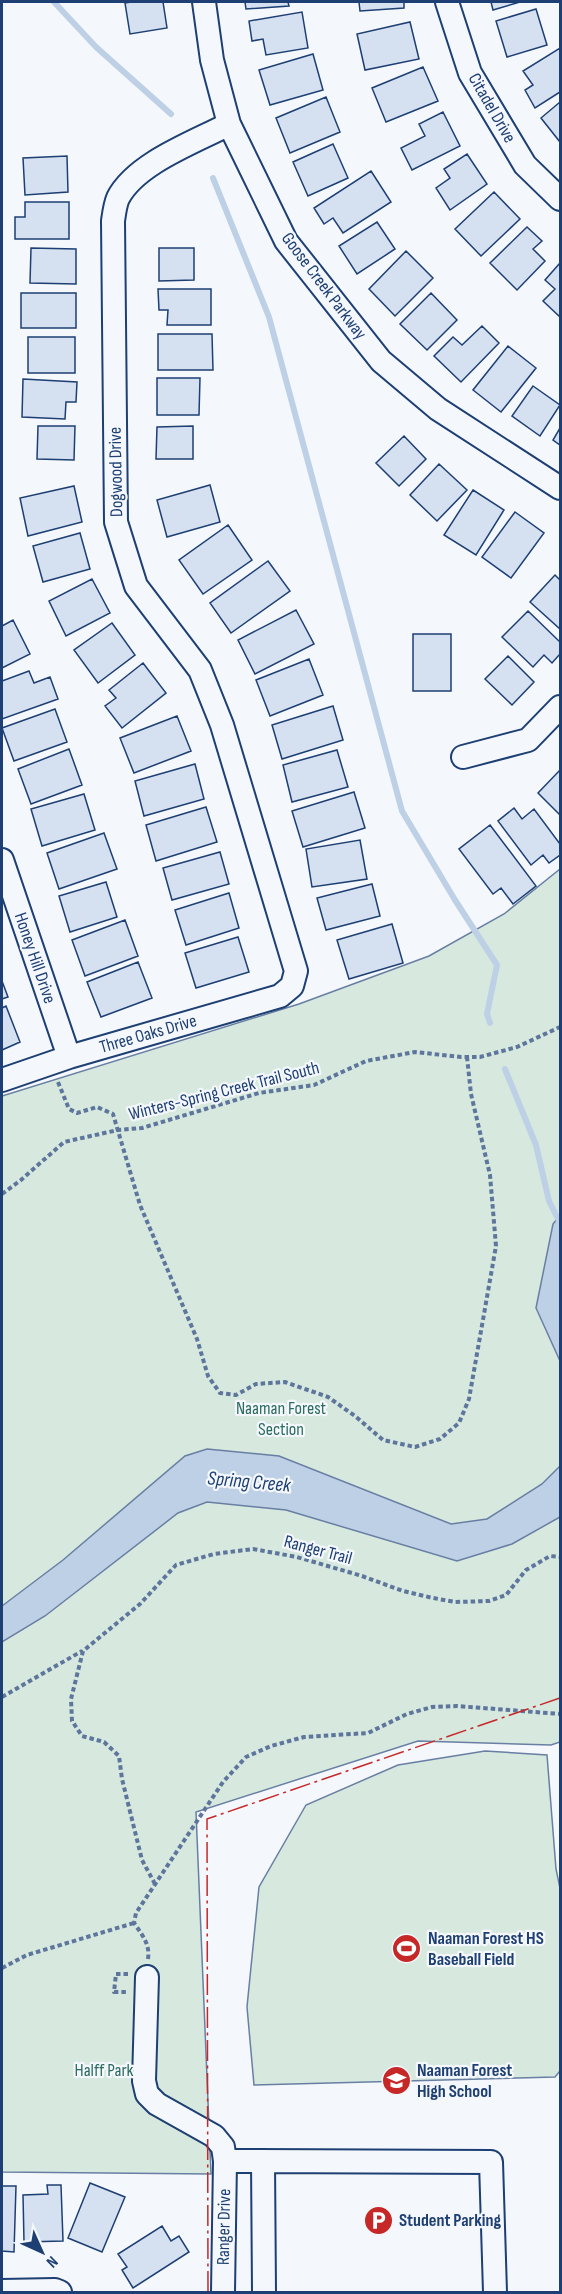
<svg xmlns="http://www.w3.org/2000/svg" width="562" height="2294" font-family="'Sofia Sans Condensed',sans-serif">
	<style>
		.green { fill: #d7e8df; stroke: #687fa3; stroke-width: 1.5 }
		.water { fill: #bed0e5; stroke: #687fa3; stroke-width: 1.5 }
		.lines { fill: none; stroke-linecap: round; stroke-linejoin: round }
		.stream { stroke: #bed0e5; stroke-width: 6 }
		.building { fill: #d5e0f0; stroke: #1d3f73; stroke-width: 1.5 }
		.minor-casing { stroke: #1d3f73; stroke-width: 26 }
		.path { stroke: #5e769c; stroke-width: 4; stroke-dasharray: 4.5 3; stroke-linecap: butt }
		.minor { stroke: #f4f7fb; stroke-width: 22 }
		.power { stroke: #c62828; stroke-width: 1.5; stroke-dasharray: 21 4.5 3 4.5; stroke-linecap: butt }
		.labels { text-anchor: middle; dominant-baseline: central; stroke-width: 4.5; stroke-linejoin: round; paint-order: stroke }
		.street-label { font-size: 18px; fill: #1d3f73; stroke: #f4f7fb }
		.park-label { font-size: 18px; fill: #2c6c60; stroke: #f4f7fb }
		.poi-label { font-size: 18px; font-weight: bold; fill: #1d3f73; stroke: #f4f7fb; text-anchor: start }
		.water-label { font-size: 20px; font-style: italic; fill: #1d3f73; stroke: #f4f7fb }
	</style>
	<rect width="100%" height="100%" fill="#f4f7fb"/>
	<path class="green" d="M 560,869 L 560,1742 L 551,1745 L 418,1741 L 196,1812 L 211,2174 L 2,2172 L 2,1096 L 299,1004 L 429,956 L 504,914 Z
		M 485,1751 L 547,1755 L 556,1869 L 560,1888 L 560,2071 L 555,2077 L 254,2085 L 247,2007 L 259,1887 L 306,1805 L 398,1765 Z"/>
	<path class="water" d="M 560,1215 L 560,1361 L 536,1308 L 553,1224 Z
		M 207,1449 L 279,1456 L 451,1524 L 487,1519 L 542,1484 L 560,1466 L 560,1517 L 512,1544 L 457,1561 L 286,1510 L 207,1502 L 178,1513 L 45,1616 L 2,1642 L 2,1606 L 63,1560 L 185,1456 Z"/>
	<g class="lines">
		<path class="stream" d="M 54,2 L 96,47 L 171,114
			M 213,178 L 269,317 L 402,811 L 455,900 L 497,965 L 487,1014 L 490,1023
			M 505,1069 L 536,1145 L 549,1201 L 560,1223"/>
	</g>
	<path class="building" d="M 131,2 L 163,2 L 167,28 L 130,34 L 125,3 Z
		M 245,2 L 288,2 L 289,6 L 246,9 Z
		M 359,2 L 404,2 L 404,8 L 360,11 Z
		M 491,2 L 520,2 L 493,10 Z
		M 536,9 L 547,45 L 507,57 L 496,21 Z
		M 302,12 L 308,48 L 266,55 L 263,39 L 252,41 L 249,21 Z
		M 410,22 L 419,59 L 365,70 L 357,34 Z
		M 560,48 L 560,92 L 535,108 L 525,90 L 533,85 L 523,71 Z
		M 313,54 L 323,90 L 270,105 L 259,70 Z
		M 423,67 L 438,101 L 386,122 L 372,88 Z
		M 326,97 L 340,132 L 290,153 L 276,118 Z
		M 560,102 L 560,142 L 541,118 Z
		M 443,112 L 460,146 L 412,170 L 401,148 L 425,136 L 419,124 Z
		M 333,144 L 348,178 L 308,196 L 293,162 Z
		M 467,154 L 487,184 L 450,210 L 436,188 L 450,178 L 444,169 Z
		M 67,156 L 68,192 L 25,195 L 23,158 Z
		M 371,171 L 391,202 L 343,233 L 333,218 L 324,224 L 314,208 Z
		M 494,192 L 520,219 L 481,256 L 455,229 Z
		M 25,202 L 69,202 L 69,239 L 15,239 L 15,217 L 25,217 Z
		M 377,222 L 395,249 L 357,274 L 339,246 Z
		M 527,227 L 542,241 L 533,249 L 545,261 L 517,290 L 490,263 Z
		M 31,248 L 76,249 L 76,284 L 30,283 Z
		M 159,248 L 194,248 L 194,280 L 159,281 Z
		M 406,251 L 433,278 L 395,316 L 369,289 Z
		M 560,263 L 560,317 L 543,301 L 555,289 L 545,280 Z
		M 158,289 L 211,289 L 211,325 L 167,325 L 168,310 L 159,310 Z
		M 21,293 L 76,293 L 76,328 L 21,328 Z
		M 431,293 L 457,320 L 427,350 L 400,324 Z
		M 482,326 L 499,343 L 461,382 L 434,356 L 453,337 L 462,345 Z
		M 158,334 L 212,334 L 213,370 L 158,370 Z
		M 28,337 L 75,337 L 75,373 L 28,373 Z
		M 508,346 L 536,368 L 501,412 L 473,390 Z
		M 157,378 L 200,378 L 199,415 L 157,415 Z
		M 23,379 L 77,382 L 76,402 L 66,402 L 65,419 L 22,417 Z
		M 533,386 L 560,405 L 540,436 L 512,416 Z
		M 38,426 L 75,426 L 74,460 L 37,459 Z
		M 193,426 L 193,459 L 156,459 L 157,427 Z
		M 560,428 L 560,445 L 553,440 Z
		M 404,436 L 426,459 L 399,486 L 376,463 Z
		M 439,464 L 467,490 L 437,521 L 410,495 Z
		M 210,485 L 220,522 L 167,537 L 157,500 Z
		M 74,486 L 82,522 L 28,536 L 20,498 Z
		M 473,490 L 504,510 L 476,555 L 444,535 Z
		M 515,512 L 544,533 L 511,578 L 482,557 Z
		M 228,525 L 252,560 L 203,594 L 179,560 Z
		M 80,533 L 90,569 L 43,582 L 33,546 Z
		M 268,561 L 290,591 L 231,633 L 210,603 Z
		M 555,575 L 560,580 L 560,629 L 530,602 Z
		M 92,579 L 110,613 L 66,636 L 49,601 Z
		M 296,610 L 314,644 L 255,674 L 238,640 Z
		M 528,611 L 560,642 L 560,654 L 552,663 L 544,655 L 533,667 L 502,637 Z
		M 13,620 L 30,654 L 2,668 L 2,626 Z
		M 112,623 L 135,655 L 98,683 L 74,650 Z
		M 413,634 L 451,634 L 451,691 L 413,691 Z
		M 508,656 L 534,682 L 512,705 L 485,679 Z
		M 309,659 L 323,695 L 270,716 L 256,680 Z
		M 143,663 L 166,693 L 122,728 L 105,706 L 116,698 L 109,690 Z
		M 29,671 L 34,683 L 50,677 L 58,699 L 2,719 L 2,681 Z
		M 333,706 L 343,740 L 282,759 L 272,725 Z
		M 55,709 L 67,742 L 14,761 L 2,728 Z
		M 177,716 L 191,751 L 134,773 L 120,738 Z
		M 69,749 L 82,785 L 31,804 L 18,769 Z
		M 337,750 L 348,787 L 292,802 L 283,765 Z
		M 195,764 L 204,799 L 144,816 L 135,781 Z
		M 560,770 L 560,815 L 538,793 Z
		M 354,792 L 365,828 L 303,847 L 292,811 Z
		M 84,794 L 95,830 L 42,846 L 31,809 Z
		M 206,807 L 217,842 L 156,861 L 146,825 Z
		M 514,808 L 522,819 L 534,809 L 560,844 L 560,855 L 549,863 L 543,855 L 531,865 L 498,821 Z
		M 490,825 L 536,886 L 513,904 L 501,888 L 493,894 L 459,849 Z
		M 104,833 L 117,869 L 59,889 L 47,853 Z
		M 360,840 L 367,879 L 312,887 L 306,849 Z
		M 220,852 L 229,884 L 172,900 L 163,868 Z
		M 106,882 L 117,917 L 70,932 L 59,896 Z
		M 372,884 L 380,916 L 326,930 L 317,898 Z
		M 229,893 L 239,928 L 186,945 L 175,910 Z
		M 125,920 L 138,956 L 85,976 L 72,940 Z
		M 392,924 L 403,963 L 349,979 L 337,940 Z
		M 238,937 L 249,972 L 196,988 L 185,953 Z
		M 138,962 L 152,998 L 101,1017 L 87,982 Z
		M 2,981 L 8,997 L 2,999 Z
		M 6,1006 L 20,1042 L 2,1050 L 2,1008 Z
		M 90,2183 L 125,2197 L 102,2252 L 68,2238 Z
		M 47,2185 L 61,2185 L 63,2241 L 24,2242 L 23,2195 L 48,2194 Z
		M 2,2186 L 16,2186 L 14,2252 L 2,2251 Z
		M 162,2226 L 171,2241 L 179,2236 L 189,2252 L 133,2288 L 122,2270 L 127,2267 L 118,2254 Z"/>
	<g class="lines">
		<defs>
			<path id="minor" d="M 204,2 L 212,60 L 229,124 L 286,241 L 381,361 L 438,409 L 560,488
				M 447,2 L 470,73 L 525,165 L 560,199
				M 463,757 L 528,740 L 560,707
				M 2,860 L 69,1057
				M 2,1080 L 69,1057 L 280,996 L 292,986 L 296,971 L 222,725 L 200,670 L 136,586 L 116,522 L 113,221 C 114,214 115,205 118,198 C 136,163 195,142 229,124
				M 147,1977 L 144,2081 L 147,2094 L 157,2104 L 214,2136 L 223,2147 L 225,2161 L 223,2292
				M 225,2161 L 491,2162 L 495,2292
				M 263,2161 L 264,2292
				M 2,2291 L 55,2290 L 60,2292"/>
		</defs>
		<use href="#minor" class="minor-casing"/>
		<path class="path" d="M 58,1082 L 69,1109 L 77,1113 L 97,1107 L 113,1114 L 140,1205 L 197,1339 L 208,1376 L 220,1393 L 236,1395 L 256,1384 L 285,1382 L 328,1397 L 355,1416 L 383,1440 L 415,1447 L 440,1439 L 459,1423 L 469,1399 L 496,1246 L 490,1175 L 471,1094 L 467,1057
			M 2,1194 L 21,1180 L 64,1142 L 118,1130 L 142,1128 L 259,1093 L 314,1085 L 366,1061 L 415,1052 L 461,1057 L 480,1057 L 517,1047 L 560,1027
			M 2,1697 L 82,1651
			M 155,1884 L 142,1860 L 122,1779 L 119,1756 L 104,1742 L 82,1736 L 72,1721 L 71,1699 L 83,1651 L 140,1604 L 176,1565 L 214,1554 L 253,1549 L 297,1557 L 362,1576 L 403,1591 L 433,1598 L 455,1602 L 489,1601 L 506,1595 L 526,1570 L 550,1556 L 560,1557
			M 148,1959 C 150,1944 143,1936 134,1923 L 136,1913 L 223,1782 L 246,1757 L 271,1746 L 304,1737 L 368,1733 L 407,1714 L 432,1707 L 457,1706 L 560,1714
			M 2,1968 L 27,1955 L 134,1923
			M 128,1974 L 116,1974 L 114,1992 L 128,1992"/>
		<use href="#minor" class="minor"/>
		<path class="power" d="M 208,2292 L 207,1819 L 560,1698"/>
	</g>
	<defs>
		<symbol id="stadium-disc" viewBox="-11 -11 22 22"><circle r="9.5" fill="#c62828" stroke="#f4f7fb"/><path d="M0-5a6.5 5 0 1 0 0 10a6.5 5 0 1 0 0-10ZM-3.5-1.8h7v3.6h-7Z" fill="#fff"/></symbol>
		<symbol id="school-disc" viewBox="-11 -11 22 22"><circle r="9.5" fill="#c62828" stroke="#f4f7fb"/><path d="M0-5L7-2L0 1L-7-2ZM-4 1L0 2.5L4 1V4Q0 6-4 4Z" fill="#fff"/></symbol>
		<symbol id="parking-disc" viewBox="-11 -11 22 22"><circle r="9.5" fill="#c62828" stroke="#f4f7fb"/><path d="M-3.5-5.5H1a3.5 3.5 0 0 1 0 7H-1V5.5H-3.5ZM-1-3.4V-.6H.8a1.4 1.4 0 0 0 0-2.8Z" fill="#fff"/></symbol>
	</defs>
	<g fill-rule="evenodd">
		<use href="#stadium-disc" x="390" y="1932" width="33" height="33"/>
		<use href="#school-disc" x="380" y="2064" width="33" height="33"/>
		<use href="#parking-disc" x="362" y="2204" width="33" height="33"/>
	</g>
	<g class="labels">
		<g class="street-label">
			<text transform="translate(492 108) rotate(60)">Citadel Drive</text>
			<text transform="translate(324 286) rotate(53)">Goose Creek Parkway</text>
			<text transform="translate(116 472) rotate(-91)">Dogwood Drive</text>
			<text transform="translate(35 958) rotate(71)">Honey Hill Drive</text>
			<text transform="translate(148 1034) rotate(-16)">Three Oaks Drive</text>
			<text transform="translate(224 1091) rotate(-14)">Winters-Spring Creek Trail South</text>
			<text transform="translate(318 1550) rotate(15)">Ranger Trail</text>
			<text transform="translate(224 2227) rotate(-89)">Ranger Drive</text>
		</g>
		<g class="park-label">
			<text x="281" y="1408">Naaman Forest<tspan x="281" dy="21">Section</tspan></text>
			<text x="104" y="2070">Halff Park</text>
		</g>
		<g class="poi-label">
			<text x="428" y="1938">Naaman Forest HS<tspan x="428" dy="21">Baseball Field</tspan></text>
			<text x="417" y="2070">Naaman Forest<tspan x="417" dy="21">High School</tspan></text>
			<text x="399" y="2220">Student Parking</text>
		</g>
		<g class="water-label">
			<text transform="translate(249 1482) rotate(5)">Spring Creek</text>
		</g>
	</g>
	<rect width="562" height="2294" fill="none" stroke="#1d3f73" stroke-width="6"/>
	<g transform="translate(42 2252) rotate(135)" stroke="#f4f7fb" stroke-width="4.5" paint-order="stroke">
	<path d="M0-4.5L10 22L0 15L-10 22Z" fill="#1d3f73"/>
	<text y="-9" font-size="16" font-weight="bold" text-anchor="middle" fill="#1d3f73">N</text>
	</g>
</svg>
